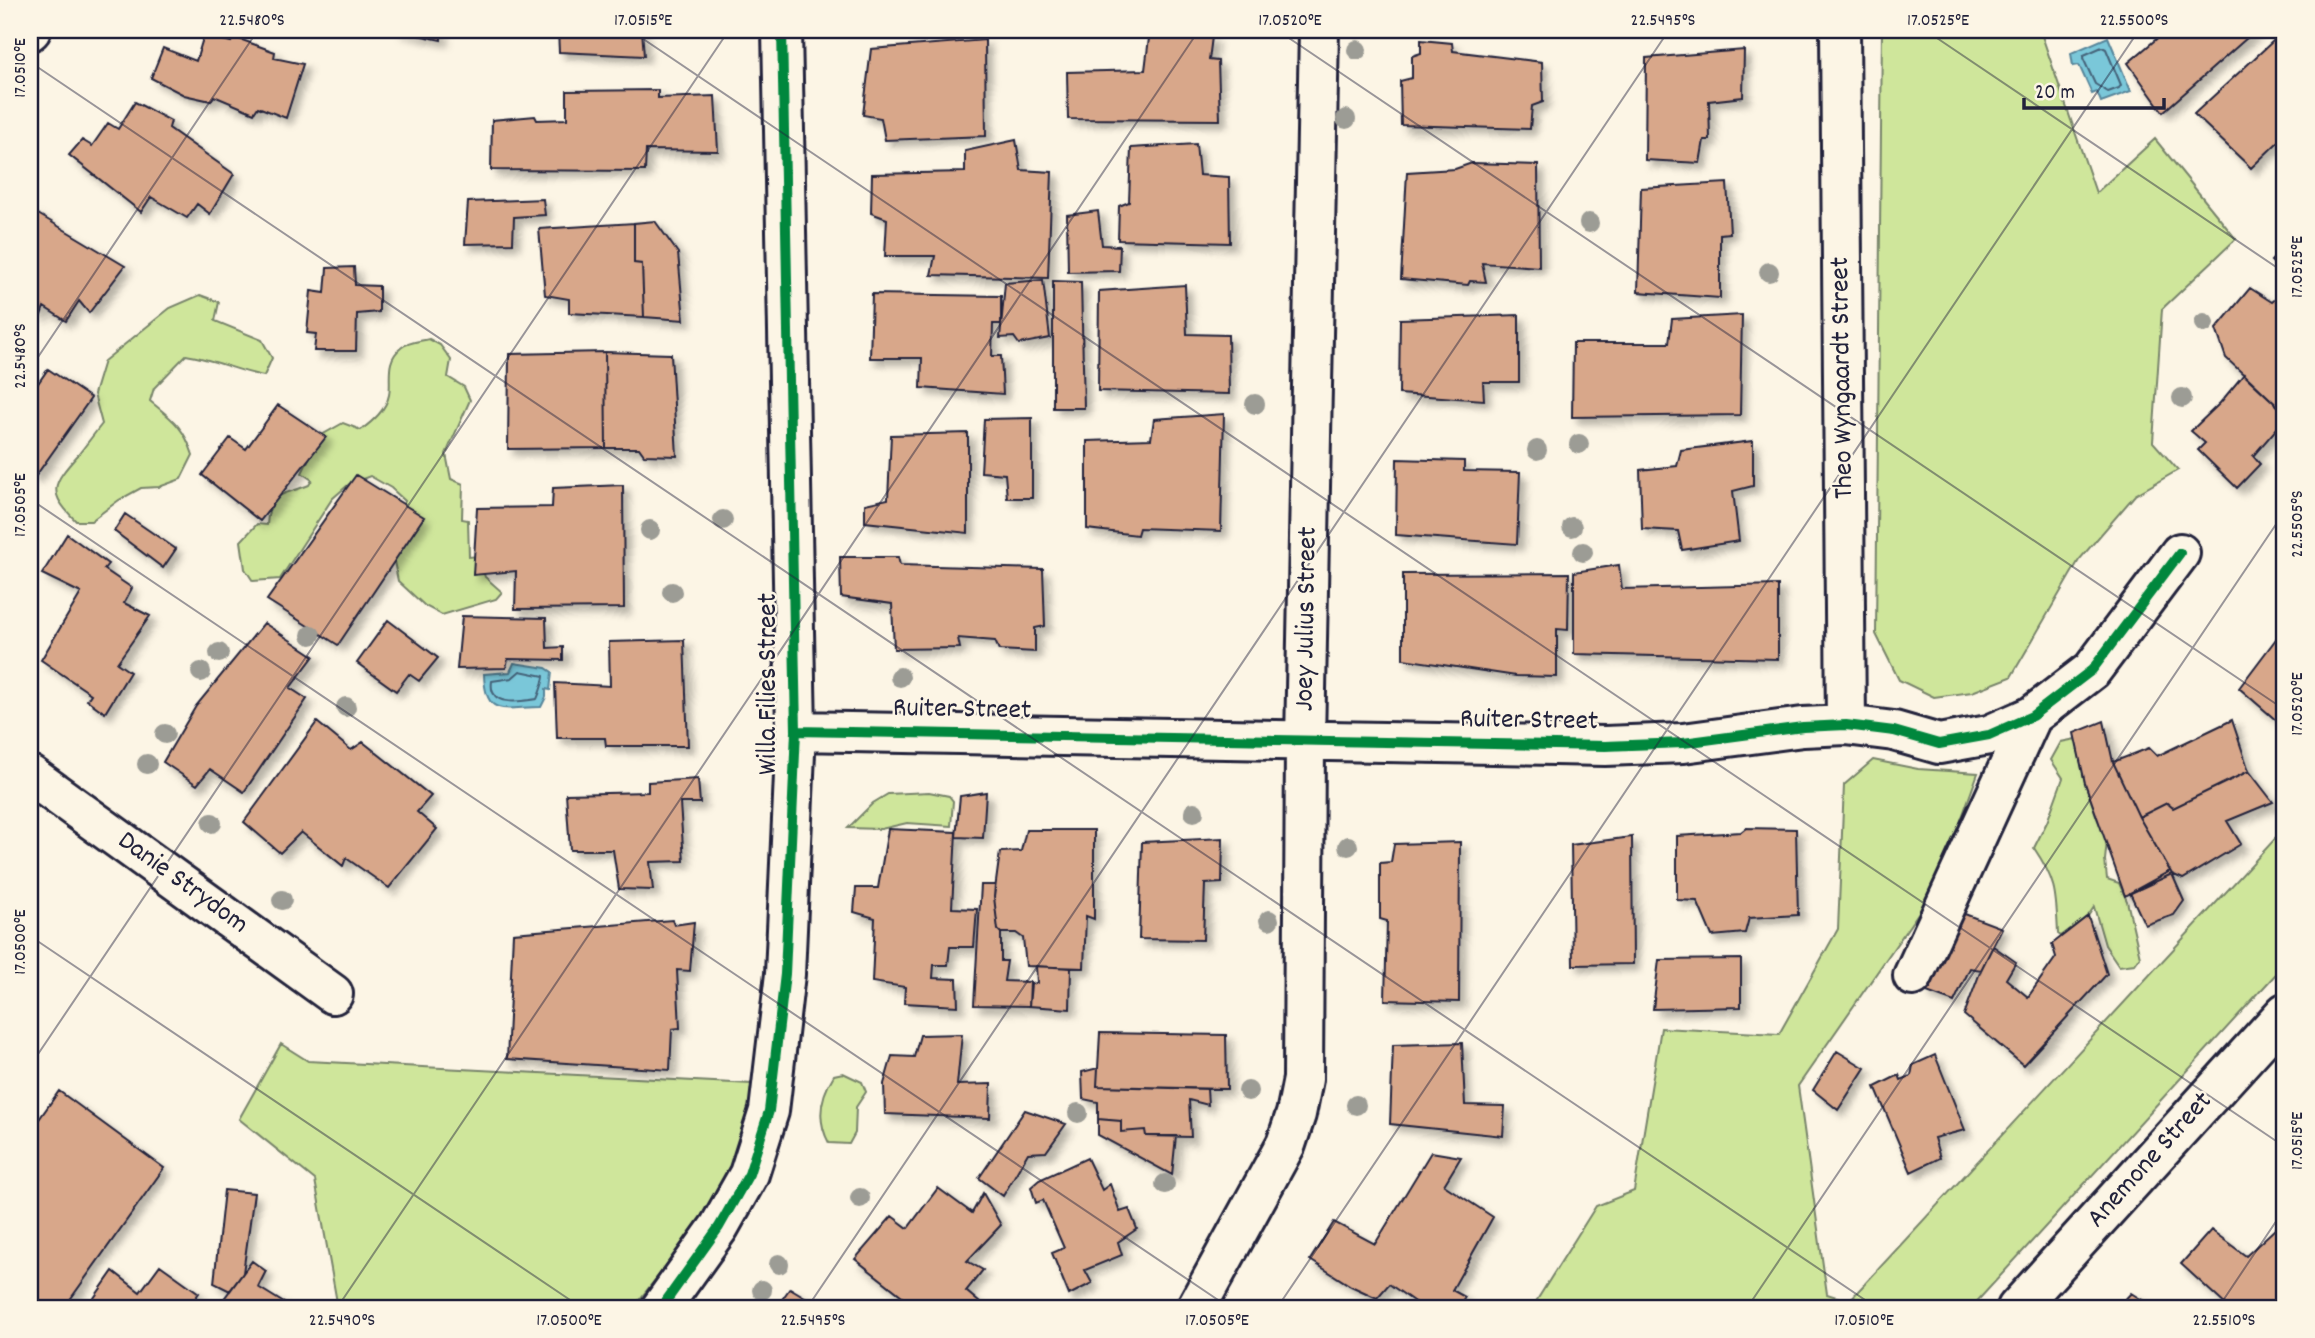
<svg xmlns="http://www.w3.org/2000/svg" width="2315" height="1338" font-family="Dekko,sans-serif">
	<style>
		.green { fill: #cfe69b; stroke: #78846b; stroke-width: 2 }
		.water { fill: #7ac7d9; stroke: #57859a; stroke-width: 2 }
		.lines { fill: none; stroke-linecap: round; stroke-linejoin: round }
		.shore { stroke: #45647a; stroke-width: 2 }
		.building { fill: #d8a78a; stroke: #22223b; stroke-width: 2; filter: url(#shadow) }
		.minor-casing { stroke: #22223b; stroke-width: 44 }
		.minor { stroke: #fcf5e5; stroke-width: 38 }
		.cycleway-casing { stroke: #fcf5e5; stroke-width: 15 }
		.cycleway { stroke: #00873e; stroke-width: 10 }
		.tree { fill: #9c9c95 }
		.ticks { fill: none; stroke: #22223b; stroke-width: 2; stroke-opacity: 0.45 }
		.labels { text-anchor: middle; dominant-baseline: central; stroke-width: 5; stroke-linejoin: round; paint-order: stroke }
		.street-label { font-size: 28px; fill: #22223b; stroke: #fcf5e5 }
		.neatline { fill: none; stroke: #22223b; stroke-width: 2.5 }
		.ticks-label { font-size: 18px; text-anchor: middle; fill: #22223b }
	</style>
	<defs>
		<filter id="shadow"><feDropShadow dx="6" dy="6" stdDeviation="3.5" flood-color="#0004"/></filter>
	</defs>
	<rect width="100%" height="100%" fill="#fcf5e5"/>
	<filter id="ink" filterUnits="userSpaceOnUse"><feTurbulence type="fractalNoise" baseFrequency=".0143" numOctaves="2"/><feDisplacementMap in="SourceGraphic" scale="14" xChannelSelector="R" yChannelSelector="G"/><feConvolveMatrix kernelMatrix="1 2 1 2 8 2 1 2 1" color-interpolation-filters="sRGB"/></filter>
	<g filter="url(#ink)">
		<path class="green" d="M 1882,30 L 2040,30 L 2096,193 L 2155,139 L 2236,239 L 2162,309 L 2153,442 L 2178,470 L 2135,495 L 2079,560 L 2011,677 L 1972,692 L 1934,697 L 1899,680 L 1876,634 Z
			M 200,295 L 219,302 L 215,321 L 262,340 L 272,358 L 264,376 C 237,371 213,359 186,355 L 154,388 L 150,401 C 172,419 184,427 193,455 L 181,479 L 159,487 L 141,488 L 119,500 L 91,521 L 76,521 C 47,492 52,484 78,455 C 86,445 94,434 102,424 L 94,394 L 104,361 L 170,308 Z
			M 429,339 L 440,345 L 451,360 L 448,377 L 464,387 L 470,400 L 446,454 L 451,479 L 463,484 L 462,519 L 468,520 L 469,557 L 478,556 L 485,577 L 502,592 L 496,599 L 442,615 L 425,606 L 398,581 L 389,537 L 395,516 L 405,501 L 391,488 L 370,476 L 349,484 L 332,499 L 280,579 L 253,581 L 245,569 L 241,541 L 257,524 L 267,525 C 269,491 282,496 309,485 L 312,480 L 302,473 L 320,436 L 343,423 L 361,430 C 373,421 386,410 389,395 C 392,379 384,361 402,347 C 408,342 421,341 429,339 Z
			M 2076,739 L 2085,783 L 2097,818 L 2107,841 L 2105,860 L 2107,879 L 2119,883 L 2127,901 L 2140,957 L 2135,964 L 2119,966 L 2105,945 L 2094,907 L 2088,916 L 2061,936 L 2058,934 C 2056,894 2057,882 2034,848 L 2047,822 L 2063,778 L 2051,760 L 2061,742 Z
			M 1873,760 L 1918,769 L 1978,773 L 1937,886 L 1798,1086 L 1827,1294 L 1849,1301 L 2285,828 L 2285,964 L 1971,1308 L 1532,1308 L 1596,1206 L 1634,1191 L 1661,1028 L 1779,1034 L 1838,929 L 1844,785 Z
			M 929,792 L 949,796 L 953,801 L 951,826 L 907,823 L 881,829 L 848,828 L 873,803 L 888,794 Z
			M 281,1044 L 308,1061 L 752,1084 C 751,1100 750,1117 745,1132 C 727,1196 673,1256 633,1308 L 338,1308 L 315,1180 L 239,1119 Z
			M 843,1073 L 862,1082 L 866,1092 L 856,1107 L 855,1133 L 849,1144 L 829,1143 C 816,1119 820,1097 834,1075 Z"/>
		<path class="water" d="M 2108,37 L 2131,91 L 2101,102 L 2097,92 L 2092,94 L 2079,65 L 2073,66 L 2071,53 Z
			M 514,663 L 546,668 L 552,672 L 550,690 L 546,689 L 546,697 L 541,707 C 505,707 485,719 484,674 L 510,672 Z"/>
		<g class="lines">
			<path class="shore" d="M 2102,47 L 2106,49 L 2121,85 L 2119,88 L 2108,92 L 2095,84 L 2083,58 L 2084,55 Z
				M 520,671 L 544,676 C 544,680 539,695 537,699 C 519,702 488,707 492,681 L 512,678 Z"/>
		</g>
		<path class="building" d="M 394,30 L 441,30 L 441,40 Z
			M 558,30 L 642,30 L 644,56 L 559,52 Z
			M 2167,30 L 2256,30 L 2163,112 L 2128,63 Z
			M 2285,30 L 2285,147 L 2278,142 L 2251,168 L 2194,114 Z
			M 204,35 L 231,42 L 234,37 L 275,52 L 274,58 L 303,64 L 286,118 L 258,107 L 254,113 L 214,96 L 211,101 L 184,95 L 151,78 L 163,48 L 196,61 Z
			M 1212,37 L 1209,60 L 1218,61 L 1220,120 L 1068,119 L 1067,72 L 1145,70 L 1149,38 Z
			M 985,40 L 986,136 L 885,140 L 881,118 L 863,115 L 871,49 Z
			M 1421,40 L 1452,43 L 1453,51 L 1542,62 L 1543,102 L 1532,106 L 1530,129 L 1401,125 L 1400,81 L 1412,78 L 1412,56 L 1421,53 Z
			M 1744,50 L 1743,97 L 1709,101 L 1710,140 L 1704,140 L 1700,163 L 1645,160 L 1646,58 Z
			M 658,90 L 658,98 L 715,96 L 718,151 L 646,150 L 645,171 L 491,170 L 492,120 L 535,116 L 537,120 L 567,119 L 567,91 Z
			M 135,102 L 171,121 L 169,128 L 234,174 L 210,214 L 197,204 L 187,218 L 151,197 L 141,212 L 69,155 L 82,140 L 92,146 L 108,123 L 118,129 Z
			M 1016,140 L 1021,170 L 1052,172 L 1048,278 L 931,275 L 935,256 L 885,256 L 887,219 L 871,213 L 872,174 L 965,172 L 965,151 Z
			M 1196,144 L 1199,175 L 1229,177 L 1230,243 L 1118,240 L 1119,206 L 1129,202 L 1131,148 Z
			M 1472,163 L 1538,165 L 1539,267 L 1482,263 L 1486,282 L 1470,281 L 1468,285 L 1401,279 L 1407,172 L 1455,169 Z
			M 1727,183 L 1730,233 L 1720,234 L 1720,298 L 1638,292 L 1641,188 Z
			M 543,199 L 545,215 L 514,217 L 513,243 L 465,244 L 468,202 Z
			M 33,211 L 125,266 L 89,313 L 79,301 L 66,321 L 44,307 L 41,315 L 30,305 L 30,217 Z
			M 1098,211 L 1102,245 L 1120,246 L 1119,271 L 1068,272 L 1067,215 Z
			M 655,221 L 678,253 L 684,320 L 644,317 L 642,264 L 634,263 L 634,223 Z
			M 634,223 L 634,263 L 642,264 L 644,317 L 569,313 L 569,299 L 545,295 L 539,229 Z
			M 2285,246 L 2285,275 L 2271,261 Z
			M 354,267 L 355,285 L 379,286 L 379,312 L 357,314 L 356,351 L 314,351 L 316,334 L 307,333 L 311,291 L 325,293 L 327,268 Z
			M 1043,280 L 1050,338 L 1019,344 L 1014,337 L 1000,338 L 1005,283 Z
			M 1053,281 L 1081,282 L 1084,408 L 1053,408 Z
			M 1185,285 L 1187,334 L 1228,335 L 1229,394 L 1098,391 L 1099,291 Z
			M 2250,288 L 2272,302 L 2285,291 L 2285,413 L 2226,358 L 2216,329 Z
			M 872,294 L 1001,296 L 1001,324 L 993,324 L 992,356 L 1001,356 L 1003,394 L 921,388 L 922,358 L 870,358 Z
			M 1519,315 L 1519,382 L 1483,382 L 1484,400 L 1399,394 L 1400,319 Z
			M 1742,315 L 1740,415 L 1572,417 L 1573,343 L 1669,343 L 1672,319 Z
			M 605,352 L 606,448 L 508,449 L 509,354 Z
			M 605,352 L 671,354 L 677,456 L 644,455 L 639,448 L 606,448 Z
			M 48,369 L 91,398 L 35,477 L 30,473 L 30,395 Z
			M 2244,374 L 2285,413 L 2285,419 L 2253,456 L 2260,464 L 2237,488 L 2198,450 L 2205,443 L 2191,431 L 2220,403 Z
			M 278,405 L 326,437 L 260,521 L 202,475 L 230,438 L 246,449 Z
			M 1224,414 L 1221,531 L 1139,528 L 1137,535 L 1087,529 L 1087,441 L 1151,439 L 1154,419 Z
			M 1032,418 L 1032,498 L 1007,498 L 1005,474 L 981,472 L 984,419 Z
			M 968,433 L 968,533 L 865,522 L 865,504 L 888,499 L 891,435 Z
			M 1753,441 L 1753,486 L 1733,491 L 1739,541 L 1682,550 L 1678,531 L 1642,529 L 1640,470 L 1677,466 L 1681,450 Z
			M 1397,459 L 1464,461 L 1464,471 L 1520,472 L 1517,544 L 1396,535 Z
			M 356,475 L 424,517 L 338,645 L 267,600 Z
			M 623,485 L 624,608 L 515,609 L 516,571 L 473,575 L 477,508 L 552,507 L 553,488 Z
			M 125,514 L 176,549 L 163,568 L 114,531 Z
			M 67,534 L 108,564 L 104,569 L 132,588 L 124,603 L 150,616 L 117,663 L 130,672 L 105,713 L 87,700 L 91,694 L 41,660 L 81,593 L 42,574 Z
			M 840,557 L 898,557 L 900,565 L 1043,569 L 1045,626 L 1035,628 L 1035,652 L 999,650 L 995,641 L 958,638 L 960,648 L 894,649 L 892,604 L 841,597 Z
			M 1619,565 L 1622,589 L 1778,585 L 1778,659 L 1574,654 L 1574,572 Z
			M 1569,573 L 1568,630 L 1557,629 L 1557,677 L 1516,676 L 1403,659 L 1403,574 Z
			M 462,616 L 546,618 L 547,648 L 563,647 L 563,660 L 508,659 L 506,668 L 457,669 Z
			M 388,620 L 438,658 L 419,681 L 409,674 L 396,691 L 357,663 Z
			M 264,623 L 314,656 L 290,688 L 307,699 L 244,792 L 210,769 L 197,785 L 163,762 L 196,706 Z
			M 2285,627 L 2285,728 L 2239,688 Z
			M 684,640 L 688,746 L 606,746 L 605,738 L 557,738 L 555,683 L 610,686 L 609,642 Z
			M 2232,720 L 2249,771 L 2173,808 L 2167,803 L 2139,817 L 2113,762 L 2149,748 L 2157,756 Z
			M 2104,721 L 2113,762 L 2139,817 L 2172,874 L 2125,896 L 2085,783 L 2074,733 Z
			M 317,722 L 351,750 L 363,742 L 431,796 L 417,812 L 437,829 L 389,888 L 346,858 L 343,866 L 301,832 L 280,853 L 244,822 Z
			M 2249,771 L 2273,802 L 2227,821 L 2241,844 L 2183,879 L 2172,874 L 2184,901 L 2174,915 L 2145,925 L 2130,893 L 2170,871 L 2139,817 L 2167,803 L 2173,808 Z
			M 698,779 L 700,803 L 680,803 L 684,861 L 650,862 L 653,890 L 619,889 L 613,850 L 570,850 L 566,794 L 648,792 L 648,782 Z
			M 986,792 L 983,838 L 956,837 L 960,796 Z
			M 1746,828 L 1796,829 L 1798,915 L 1749,918 L 1745,933 L 1712,936 L 1697,901 L 1677,900 L 1677,836 L 1741,832 Z
			M 888,829 L 956,832 L 952,908 L 977,909 L 974,947 L 950,947 L 948,965 L 934,965 L 933,978 L 957,979 L 958,1006 L 904,1003 L 905,987 L 872,982 L 875,918 L 854,912 L 856,888 L 878,888 Z
			M 1026,830 L 1094,830 L 1094,919 L 1086,916 L 1084,968 L 1026,966 L 1023,938 L 1016,933 L 1001,933 L 998,930 L 994,897 L 1000,852 L 1021,851 Z
			M 1632,837 L 1633,964 L 1573,965 L 1571,845 Z
			M 1223,838 L 1222,883 L 1205,884 L 1203,940 L 1139,939 L 1142,842 Z
			M 1460,842 L 1459,1002 L 1385,1000 L 1387,921 L 1380,919 L 1380,863 L 1391,862 L 1394,844 Z
			M 981,885 L 995,885 L 994,897 L 998,930 L 1001,933 L 1001,961 L 1007,961 L 1004,981 L 1030,982 L 1029,1006 L 974,1005 Z
			M 1962,913 L 2002,928 L 1981,970 L 1970,968 L 1954,1002 L 1924,991 Z
			M 2088,916 L 2107,974 L 2023,1065 L 1964,1015 L 1981,970 L 1993,946 L 2016,962 L 2006,979 L 2028,997 L 2056,957 L 2052,944 Z
			M 672,920 L 674,925 L 694,922 L 690,971 L 677,970 L 680,1028 L 672,1029 L 670,1070 L 507,1059 L 513,933 Z
			M 1741,959 L 1741,1007 L 1653,1009 L 1659,960 Z
			M 1036,966 L 1071,968 L 1070,1009 L 1029,1006 L 1031,984 L 1037,983 Z
			M 1100,1033 L 1226,1035 L 1227,1089 L 1097,1086 Z
			M 962,1034 L 957,1085 L 991,1084 L 990,1118 L 885,1114 L 884,1084 L 892,1056 L 914,1057 L 920,1035 Z
			M 1462,1043 L 1465,1105 L 1505,1106 L 1503,1136 L 1390,1124 L 1393,1045 Z
			M 1837,1051 L 1865,1068 L 1838,1110 L 1813,1090 Z
			M 1935,1055 L 1965,1130 L 1934,1138 L 1940,1158 L 1911,1172 L 1875,1087 L 1899,1075 L 1901,1080 L 1911,1076 L 1913,1065 Z
			M 1098,1068 L 1097,1086 L 1207,1089 L 1208,1105 L 1189,1100 L 1191,1137 L 1146,1136 L 1145,1130 L 1121,1132 L 1121,1121 L 1098,1119 L 1098,1102 L 1083,1099 L 1082,1072 Z
			M 59,1091 L 164,1168 L 64,1308 L 30,1308 L 30,1132 Z
			M 1025,1110 L 1066,1124 L 1046,1152 L 1028,1153 L 1003,1196 L 979,1178 Z
			M 1098,1119 L 1121,1121 L 1121,1132 L 1145,1130 L 1146,1136 L 1176,1136 L 1172,1175 L 1098,1135 Z
			M 1431,1152 L 1461,1157 L 1444,1185 L 1493,1217 L 1452,1290 L 1465,1297 L 1459,1308 L 1423,1308 L 1389,1284 L 1377,1298 L 1351,1286 L 1310,1260 L 1334,1222 L 1375,1244 Z
			M 1087,1158 L 1102,1190 L 1110,1184 L 1120,1212 L 1129,1209 L 1137,1229 L 1118,1242 L 1122,1255 L 1085,1270 L 1092,1283 L 1069,1295 L 1052,1253 L 1064,1248 L 1043,1200 L 1036,1203 L 1031,1187 L 1039,1180 Z
			M 938,1188 L 972,1213 L 983,1193 L 1001,1225 L 967,1261 L 983,1270 L 966,1291 L 986,1308 L 906,1308 L 901,1303 L 902,1296 L 855,1259 L 892,1216 L 908,1228 Z
			M 224,1190 L 254,1193 L 243,1273 L 230,1291 L 214,1283 Z
			M 2276,1228 L 2285,1235 L 2285,1308 L 2229,1308 L 2181,1264 L 2211,1230 L 2246,1256 Z
			M 252,1261 L 266,1271 L 258,1287 L 292,1308 L 217,1308 Z
			M 160,1265 L 199,1293 L 188,1308 L 87,1308 L 113,1271 L 140,1292 Z
			M 790,1288 L 823,1308 L 776,1308 Z
			M 2131,1293 L 2155,1308 L 2117,1308 Z"/>
		<g class="lines">
			<defs>
				<path id="minor" d="M 1840,30 L 1846,725
					M 30,31 L 31,30
					M 796,731 L 1605,746 L 1683,743 L 1803,727 L 1846,725 L 1894,731 L 1939,744 L 1989,735 L 2032,716 L 2092,670 L 2180,553
					M 30,775 L 333,994
					M 1913,976 L 2032,716
					M 661,1308 L 719,1227 L 749,1174 L 769,1111 L 785,974 L 796,731 L 782,30
					M 1196,1308 L 1286,1144 L 1296,1114 L 1303,1079 L 1305,741 L 1319,30
					M 2017,1308 L 2285,1013"/>
			</defs>
			<use href="#minor" class="minor-casing"/>
			<use href="#minor" class="minor"/>
			<defs>
				<path id="cycleway" d="M 796,731 L 1605,746 L 1683,743 L 1803,727 L 1846,725 L 1894,731 L 1939,744 L 1989,735 L 2032,716 L 2092,670 L 2180,553
					M 661,1308 L 719,1227 L 749,1174 L 769,1111 L 785,974 L 796,731 L 782,30"/>
			</defs>
			<use href="#cycleway" class="cycleway-casing"/>
			<use href="#cycleway" class="cycleway"/>
		</g>
		<g class="tree">
			<circle cx="1357" cy="50" r="10"/>
			<circle cx="1346" cy="119" r="10"/>
			<circle cx="1589" cy="223" r="10"/>
			<circle cx="1769" cy="272" r="10"/>
			<circle cx="2204" cy="323" r="10"/>
			<circle cx="2182" cy="398" r="10"/>
			<circle cx="1255" cy="404" r="10"/>
			<circle cx="1579" cy="444" r="10"/>
			<circle cx="1537" cy="450" r="10"/>
			<circle cx="723" cy="520" r="10"/>
			<circle cx="1572" cy="527" r="10"/>
			<circle cx="650" cy="530" r="10"/>
			<circle cx="1583" cy="552" r="10"/>
			<circle cx="672" cy="592" r="10"/>
			<circle cx="311" cy="635" r="10"/>
			<circle cx="219" cy="653" r="10"/>
			<circle cx="201" cy="672" r="10"/>
			<circle cx="900" cy="677" r="10"/>
			<circle cx="346" cy="707" r="10"/>
			<circle cx="165" cy="734" r="10"/>
			<circle cx="147" cy="764" r="10"/>
			<circle cx="1194" cy="812" r="10"/>
			<circle cx="212" cy="823" r="10"/>
			<circle cx="1348" cy="846" r="10"/>
			<circle cx="282" cy="900" r="10"/>
			<circle cx="1269" cy="920" r="10"/>
			<circle cx="1248" cy="1091" r="10"/>
			<circle cx="1356" cy="1105" r="10"/>
			<circle cx="1078" cy="1113" r="10"/>
			<circle cx="1165" cy="1184" r="10"/>
			<circle cx="860" cy="1198" r="10"/>
			<circle cx="779" cy="1264" r="10"/>
			<circle cx="762" cy="1290" r="10"/>
		</g>
	</g>
	<path class="ticks" d="M 630,30 L 2285,1147M 1277,30 L 2285,710M 1925,30 L 2285,273M 30,62 L 1877,1308M 30,369 L 258,30M 30,499 L 1230,1308M 30,936 L 582,1308M 30,1066 L 729,30M 337,1308 L 1199,30M 807,1308 L 1669,30M 1277,1308 L 2139,30M 1747,1308 L 2285,511M 2218,1308 L 2285,1208"/>
	<g class="labels">
		<g class="street-label">
			<text transform="translate(1844 378) rotate(-91)">Theo Wyngaardt Street</text>
			<text transform="translate(1308 619) rotate(-89)">Joey Julius Street</text>
			<text transform="translate(770 684) rotate(-90)">Willa Filies Street</text>
			<text transform="translate(962 711) rotate(1)">Ruiter Street</text>
			<text transform="translate(1529 722) rotate(1)">Ruiter Street</text>
			<text transform="translate(182 884) rotate(36)">Danie Strydom</text>
			<text transform="translate(2151 1161) rotate(-48)">Anemone Street</text>
		</g>
	</g>
	<rect width="2315" height="1338" fill="none" stroke="#fcf5e5" stroke-width="77"/>
	<path d="M2024 98v10h140v-10" fill="none" stroke="#22223b" stroke-width="3.5"/>
	<text x="2035" y="98" font-size="21" fill="#22223b" stroke="#fcf5e5" stroke-width="5" paint-order="stroke">20 m</text>
	<rect x="38" y="38" width="2238" height="1262" class="neatline"/>
	<g class="ticks-label">
		<text x="252" y="25">22.5480°S</text>
		<text x="643" y="25">17.0515°E</text>
		<text x="1290" y="25">17.0520°E</text>
		<text x="1663" y="25">22.5495°S</text>
		<text x="1938" y="25">17.0525°E</text>
		<text x="2134" y="25">22.5500°S</text>
		<text transform="translate(19 68) rotate(-90)" y="6">17.0510°E</text>
		<text transform="translate(2296 267) rotate(-90)" y="6">17.0525°E</text>
		<text transform="translate(19 356) rotate(-90)" y="6">22.5480°S</text>
		<text transform="translate(19 505) rotate(-90)" y="6">17.0505°E</text>
		<text transform="translate(2296 524) rotate(-90)" y="6">22.5505°S</text>
		<text transform="translate(2296 704) rotate(-90)" y="6">17.0520°E</text>
		<text transform="translate(19 942) rotate(-90)" y="6">17.0500°E</text>
		<text transform="translate(2296 1141) rotate(-90)" y="6">17.0515°E</text>
		<text x="342" y="1325">22.5490°S</text>
		<text x="569" y="1325">17.0500°E</text>
		<text x="813" y="1325">22.5495°S</text>
		<text x="1217" y="1325">17.0505°E</text>
		<text x="1864" y="1325">17.0510°E</text>
		<text x="2224" y="1325">22.5510°S</text>
	</g>
</svg>
